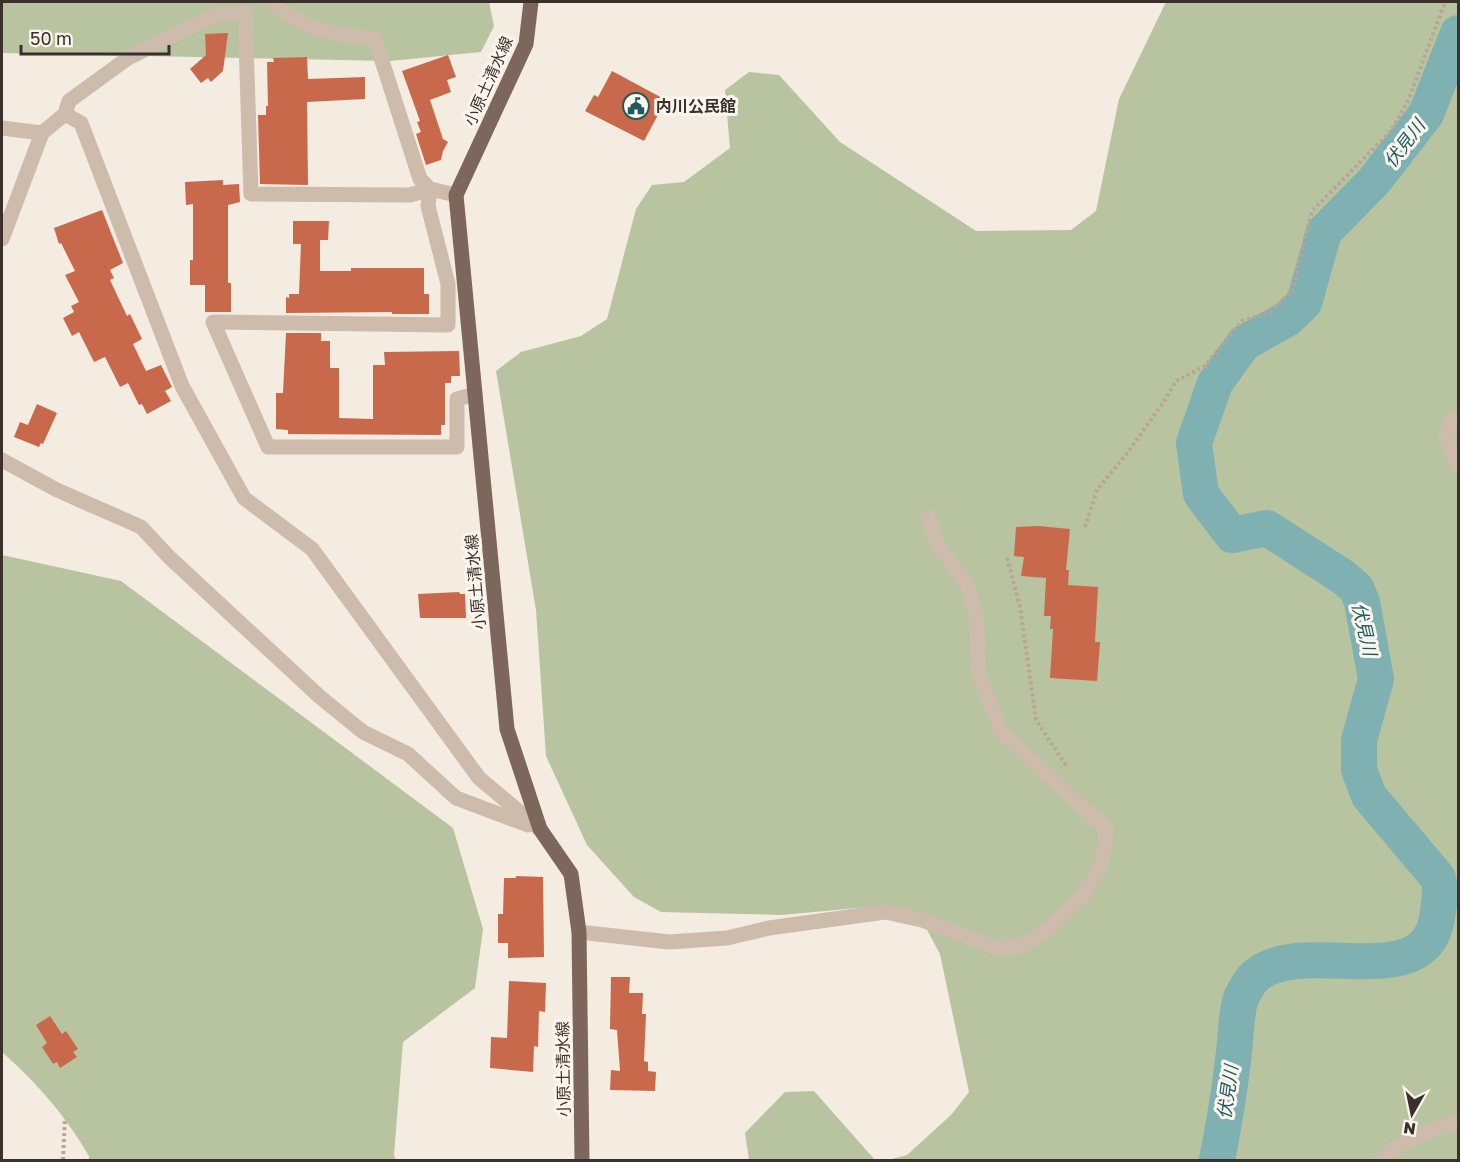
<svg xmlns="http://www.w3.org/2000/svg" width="1460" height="1162" font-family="'Golos Text','Noto Sans JP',sans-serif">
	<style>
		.green { fill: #b8c4a0 }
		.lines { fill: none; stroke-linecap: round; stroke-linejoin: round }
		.river { stroke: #7fb0b2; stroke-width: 36 }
		.building { fill: #c8694b }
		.path { stroke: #b9a596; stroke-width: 4; stroke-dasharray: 3 3; stroke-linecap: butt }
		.minor { stroke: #cdbbac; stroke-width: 15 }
		.major { stroke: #7d675c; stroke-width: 15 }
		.labels { text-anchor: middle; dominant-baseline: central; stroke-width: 6; stroke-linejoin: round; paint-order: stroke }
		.street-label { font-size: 16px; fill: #3b302b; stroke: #fbf5ee }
		.poi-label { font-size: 16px; font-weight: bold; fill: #3b302b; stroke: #fbf5ee; text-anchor: start }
		.water-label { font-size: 18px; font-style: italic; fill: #1f5a5e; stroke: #fbf5ee }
	</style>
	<rect width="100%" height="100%" fill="#f4ebe1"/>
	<path class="green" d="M 2,2 L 489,2 L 494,26 L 481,52 L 390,61 L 2,53 Z
		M 1166,2 L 1458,2 L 1458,1160 L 888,1160 L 907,1155 L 951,1115 L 969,1092 L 940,954 L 926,928 L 869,907 L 781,915 L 661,912 L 634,897 L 587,845 L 546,756 L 536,610 L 496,371 L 521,352 L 581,336 L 607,319 L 636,209 L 652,185 L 684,182 L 730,148 L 725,90 L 749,72 L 779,75 L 840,142 L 976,231 L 1071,230 L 1096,211 L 1119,99 Z
		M 2,555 L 121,581 L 453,828 L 483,929 L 475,988 L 403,1042 L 394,1155 L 396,1160 L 89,1160 L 89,1156 C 64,1114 38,1084 2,1052 Z
		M 814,1091 L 875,1160 L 749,1160 L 745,1133 L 785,1092 Z"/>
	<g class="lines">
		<path class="river" d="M 1217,1160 C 1224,1124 1230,1089 1234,1052 C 1236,1037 1236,1012 1241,998 C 1244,992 1249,983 1253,978 C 1299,933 1424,998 1437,918 C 1439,904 1442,892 1438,878 L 1369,796 L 1359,770 L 1359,740 L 1376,679 L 1362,602 L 1356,588 L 1343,577 L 1267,528 L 1232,535 L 1201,494 L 1194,443 L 1215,383 L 1244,343 L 1287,319 L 1304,303 L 1324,232 L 1374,181 L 1426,114 L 1458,33"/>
	</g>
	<path class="building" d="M 228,33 L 223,71 L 211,82 L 208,78 L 201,83 L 190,69 L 206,55 L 205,34 Z
		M 448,55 L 456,77 L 447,80 L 451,92 L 430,100 L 443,139 L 448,142 L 443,151 L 441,160 L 426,165 L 416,134 L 421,132 L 417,122 L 420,121 L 402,71 Z
		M 307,57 L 308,79 L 365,77 L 365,99 L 307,102 L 308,185 L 260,184 L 258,115 L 266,115 L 266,106 L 268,106 L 267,62 L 274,62 L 273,58 Z
		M 612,71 L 666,100 L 644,141 L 585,111 L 594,95 L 598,97 Z
		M 223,180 L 223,185 L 239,184 L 240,202 L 228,205 L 228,283 L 231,283 L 231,312 L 205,312 L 205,285 L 190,285 L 190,260 L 193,260 L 193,204 L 186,205 L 185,182 Z
		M 102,210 L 123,263 L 110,270 L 114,278 L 110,280 L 127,316 L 130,314 L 142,339 L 133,344 L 146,371 L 161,365 L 172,387 L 165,391 L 171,401 L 147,414 L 142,404 L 139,405 L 128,383 L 120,387 L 105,357 L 94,362 L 79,332 L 72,336 L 63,318 L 74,312 L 71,306 L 79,302 L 65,275 L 75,271 L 61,243 L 59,244 L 54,228 Z
		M 293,221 L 329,221 L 328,240 L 320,240 L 320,271 L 351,271 L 351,268 L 424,268 L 424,294 L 429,294 L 429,314 L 392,314 L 392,312 L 286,313 L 286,297 L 289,298 L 289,294 L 299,294 L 301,244 L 293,244 Z
		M 286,333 L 321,333 L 321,341 L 330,341 L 330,368 L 339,368 L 339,418 L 373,419 L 373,365 L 385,365 L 384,352 L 459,351 L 460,376 L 451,376 L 451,383 L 445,383 L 445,425 L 441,425 L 441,435 L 288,434 L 288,430 L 276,429 L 276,393 L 283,393 Z
		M 37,404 L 57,413 L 43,444 L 41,443 L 39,447 L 14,437 L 20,422 L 28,425 Z
		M 1039,526 L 1070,529 L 1066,570 L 1069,570 L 1068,585 L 1098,587 L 1095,642 L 1100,642 L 1097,681 L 1050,678 L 1053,629 L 1050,629 L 1051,616 L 1044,616 L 1046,578 L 1021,576 L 1024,557 L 1014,556 L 1016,527 Z
		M 459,592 L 460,594 L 465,594 L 466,618 L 420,618 L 418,594 Z
		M 516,876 L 543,877 L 544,957 L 508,958 L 508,943 L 498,943 L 498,914 L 503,914 L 504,878 L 516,878 Z
		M 611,977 L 630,977 L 629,993 L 643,993 L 642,1014 L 646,1014 L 644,1061 L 648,1062 L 648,1071 L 656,1072 L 655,1091 L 610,1090 L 611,1070 L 620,1071 L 617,1030 L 610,1029 Z
		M 509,981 L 546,983 L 545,1012 L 539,1011 L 538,1047 L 534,1046 L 533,1072 L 490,1068 L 491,1037 L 507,1038 Z
		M 50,1016 L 62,1034 L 66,1031 L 78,1049 L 73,1052 L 77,1057 L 60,1068 L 57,1062 L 53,1064 L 42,1047 L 47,1043 L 36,1025 Z"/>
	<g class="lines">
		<path class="path" d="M 1085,527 L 1097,490 L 1128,452 L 1163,403 L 1176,381 L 1205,366 L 1242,321 L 1270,312 L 1292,291 L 1312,211 L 1391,131 L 1408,101 L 1445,2
			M 1007,558 L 1020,607 L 1036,720 L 1067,767
			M 63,1160 L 65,1118"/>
		<path class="minor" d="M 272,2 C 300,29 338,36 375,39 L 420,179 L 430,189
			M 65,114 L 81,123 L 182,386 L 244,498 L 312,549 L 479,778 L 540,829
			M 2,128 L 42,133 L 65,114 L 69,101 L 128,58 L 215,15 L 245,12 L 251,194 L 410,195 L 430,189
			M 456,195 L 430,189 L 428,206 L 448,284 L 448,325 L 213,322 L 268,447 L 457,447 L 457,399 L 475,394
			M 2,239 L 42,133
			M 1458,416 L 1452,420 L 1446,438 L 1458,466
			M 2,460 L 57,490 L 141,527 L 169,557 L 320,697 L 363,732 L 408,754 L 456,798 L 528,825
			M 579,932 L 669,942 L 727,938 L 769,928 L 885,912 L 922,920 L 1002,950 L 1028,943 L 1049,928 L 1084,895 L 1102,862 L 1106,829 L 1001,732 L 979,675 L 976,615 L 968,587 L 937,543 L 928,516
			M 1382,1160 C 1400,1138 1433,1131 1458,1121"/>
		<path class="major" d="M 531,2 L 526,44 L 456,195 L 507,729 L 540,829 L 571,874 L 579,932 L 582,1160"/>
	</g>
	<defs>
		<symbol id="civic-ring" viewBox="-11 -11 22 22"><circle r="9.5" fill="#fbf5ee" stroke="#1f5a5e" stroke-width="1.5"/><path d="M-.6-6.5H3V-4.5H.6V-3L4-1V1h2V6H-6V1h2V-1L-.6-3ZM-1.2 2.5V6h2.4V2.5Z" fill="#1f5a5e"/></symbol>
	</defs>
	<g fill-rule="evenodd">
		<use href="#civic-ring" x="621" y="91" width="30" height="30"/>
	</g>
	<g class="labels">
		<g class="street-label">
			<text transform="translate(488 81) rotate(-66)">小原土清水線</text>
			<text transform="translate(475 582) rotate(-95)">小原土清水線</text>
			<text transform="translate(563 1069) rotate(-91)">小原土清水線</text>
		</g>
		<g class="poi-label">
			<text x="656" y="106">内川公民館</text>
		</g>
		<g class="water-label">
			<text transform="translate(1404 143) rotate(-53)">伏見川</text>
			<text transform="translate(1365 629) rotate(77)">伏見川</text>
			<text transform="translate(1227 1092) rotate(-82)">伏見川</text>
		</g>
	</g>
	<rect width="1460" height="1162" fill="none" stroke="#3b302b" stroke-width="6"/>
	<g transform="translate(1412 1114) rotate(189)" stroke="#fbf5ee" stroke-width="4.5" paint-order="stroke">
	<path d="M0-4.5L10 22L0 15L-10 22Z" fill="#3b302b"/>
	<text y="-9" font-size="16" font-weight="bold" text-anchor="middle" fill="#3b302b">N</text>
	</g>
	<path d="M21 45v9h148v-9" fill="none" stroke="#3b302b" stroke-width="3"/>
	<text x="30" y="45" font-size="18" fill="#3b302b" stroke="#fbf5ee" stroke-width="4.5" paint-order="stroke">50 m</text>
</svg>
